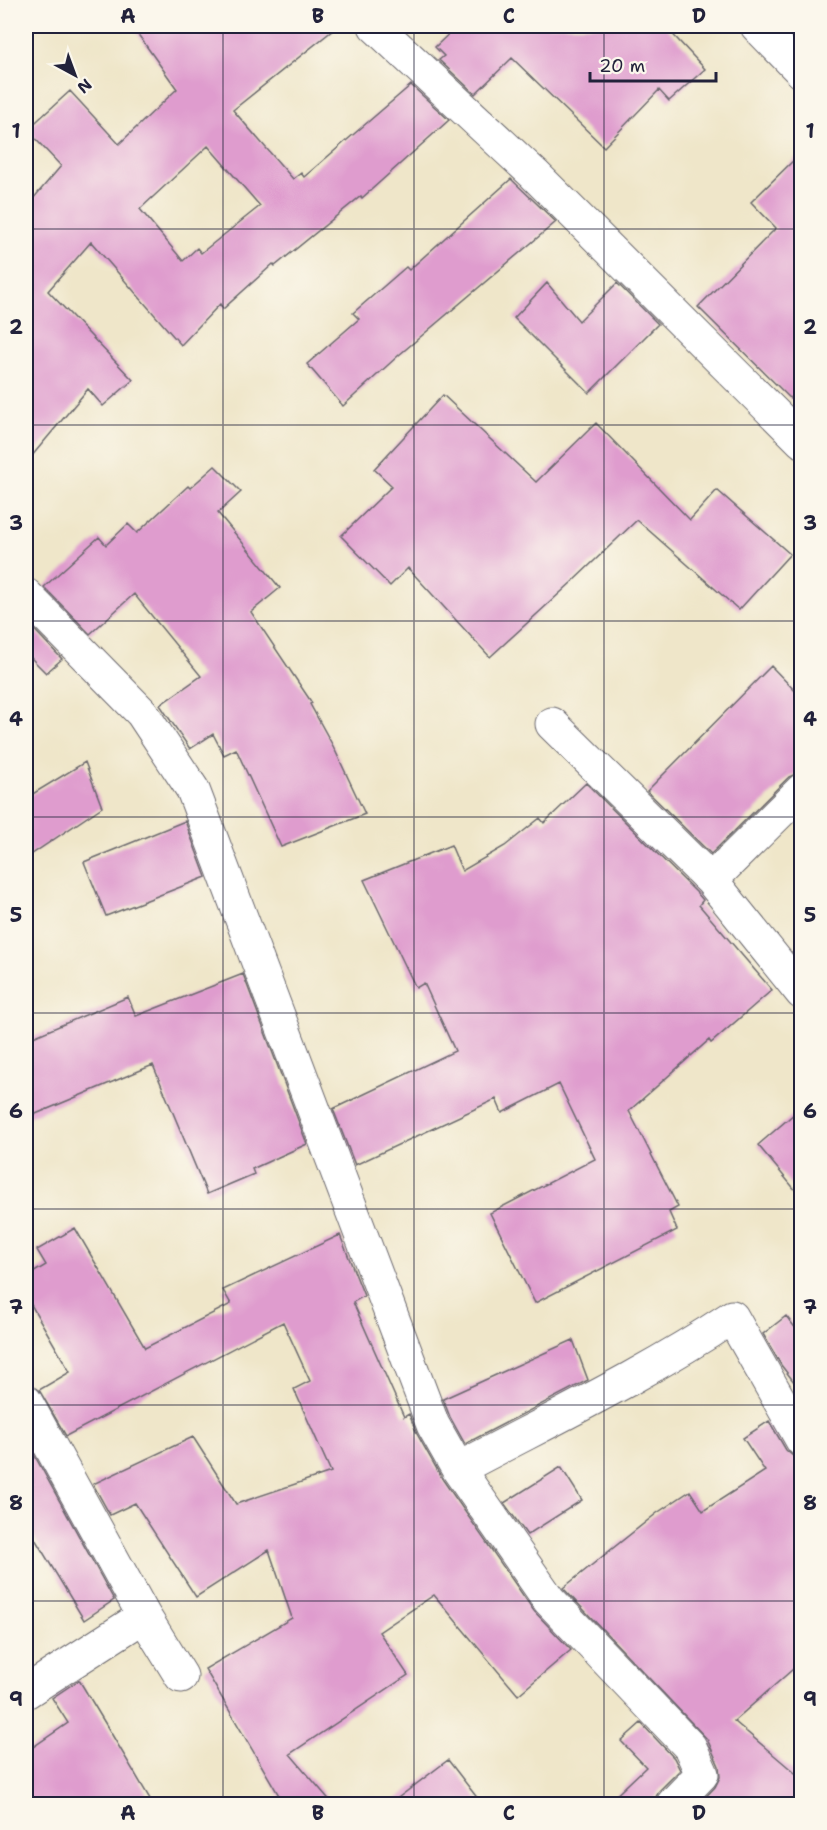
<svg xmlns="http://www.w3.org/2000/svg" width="827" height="1830" font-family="'Shantell Sans',sans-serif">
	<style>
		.building { fill: #df9cce; fill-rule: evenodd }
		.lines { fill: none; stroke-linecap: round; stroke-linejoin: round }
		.minor-casing { stroke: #6a676d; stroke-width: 35 }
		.minor { stroke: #fff; stroke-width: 33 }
		.grid { fill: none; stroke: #22223b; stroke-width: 1.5; stroke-opacity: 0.55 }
		.neatline { fill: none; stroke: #22223b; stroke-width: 2 }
		.grid-label { font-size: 20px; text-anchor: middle; font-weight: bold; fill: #22223b }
	</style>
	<rect width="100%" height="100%" fill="#fbf7ec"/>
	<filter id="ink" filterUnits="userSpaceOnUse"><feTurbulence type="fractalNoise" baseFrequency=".0167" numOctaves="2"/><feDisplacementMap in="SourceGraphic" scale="12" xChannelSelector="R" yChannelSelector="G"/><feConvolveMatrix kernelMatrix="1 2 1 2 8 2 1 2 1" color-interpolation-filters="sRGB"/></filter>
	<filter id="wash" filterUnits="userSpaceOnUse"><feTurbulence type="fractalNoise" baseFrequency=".008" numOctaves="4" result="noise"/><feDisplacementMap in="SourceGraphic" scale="24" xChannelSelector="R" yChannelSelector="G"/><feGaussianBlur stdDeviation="1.35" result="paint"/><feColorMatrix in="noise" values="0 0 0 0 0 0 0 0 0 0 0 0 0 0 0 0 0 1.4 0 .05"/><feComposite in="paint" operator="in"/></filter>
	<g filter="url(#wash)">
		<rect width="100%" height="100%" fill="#efe6c9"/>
		<g id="blocks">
			<path class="building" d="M 132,26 L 338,26 L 233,110 L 293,179 L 301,173 L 304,177 L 411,85 L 449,120 L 362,198 L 361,196 L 275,266 L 273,264 L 223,309 L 220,304 L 181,345 L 91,242 L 48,291 L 133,380 L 103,406 L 88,389 L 26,463 L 26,207 L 61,166 L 27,130 L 70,91 L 119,144 L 177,89 ZM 208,146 L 260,206 L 201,253 L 197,248 L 183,261 L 140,209 Z
				M 457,26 L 665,26 L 705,69 L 669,101 L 659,90 L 604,147 L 512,58 L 475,94 L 439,60 L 444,56 L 435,47 Z
				M 801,153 L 801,409 L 698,307 L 776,228 L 751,202 Z
				M 511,179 L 556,222 L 399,355 L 343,406 L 307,364 L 359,319 L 353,313 L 406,267 L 409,270 Z
				M 547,283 L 579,321 L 617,283 L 658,324 L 589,393 L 514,318 Z
				M 443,395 L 536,482 L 596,423 L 690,520 L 717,490 L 790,554 L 739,610 L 637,520 L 572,582 L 490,657 L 408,568 L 390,586 L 341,536 L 392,486 L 374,469 Z
				M 215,466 L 241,492 L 218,513 L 280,588 L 251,612 L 312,703 L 310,704 L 333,746 L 365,814 L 281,847 L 236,749 L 224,755 L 213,734 L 190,749 L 160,705 L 201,676 L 134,594 L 90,634 L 44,587 L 99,537 L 106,545 L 128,524 L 137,533 L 188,486 L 190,488 Z
				M 26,621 L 62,659 L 46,673 L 26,653 Z
				M 771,666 L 801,697 L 801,772 L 789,777 L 711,854 L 647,791 Z
				M 85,762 L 102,807 L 26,858 L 26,798 Z
				M 586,783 L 697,893 L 703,900 L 699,905 L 772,990 L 711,1043 L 709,1040 L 629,1111 L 678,1207 L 669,1212 L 677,1230 L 535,1303 L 490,1213 L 595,1159 L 559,1084 L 502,1113 L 496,1099 L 355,1165 L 333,1109 L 455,1051 L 424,983 L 416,988 L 364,880 L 451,845 L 462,871 L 505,846 L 540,818 L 544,823 Z
				M 185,821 L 206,877 L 106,916 L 84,862 Z
				M 243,974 L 307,1144 L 252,1169 L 254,1174 L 207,1194 L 153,1065 L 26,1118 L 26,1040 L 128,997 L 136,1016 Z
				M 801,1108 L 801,1197 L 758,1145 Z
				M 75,1228 L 145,1348 L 231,1304 L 223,1290 L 340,1235 L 364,1296 L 353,1302 L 404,1417 L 409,1414 L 417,1434 L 443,1480 L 534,1611 L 571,1650 L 518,1695 L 434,1595 L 379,1632 L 408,1675 L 290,1754 L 333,1804 L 284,1804 L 205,1669 L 292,1618 L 269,1550 L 196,1597 L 135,1503 L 110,1515 L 93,1484 L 193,1437 L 236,1504 L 331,1472 L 294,1389 L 310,1381 L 283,1322 L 66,1436 L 39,1390 L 70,1372 L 26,1296 L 26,1277 L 46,1265 L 37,1250 Z
				M 786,1316 L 801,1335 L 801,1391 L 781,1365 L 763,1334 Z
				M 573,1340 L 588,1380 L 465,1444 L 450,1417 L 443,1399 Z
				M 769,1421 L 786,1450 L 793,1456 L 801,1459 L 801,1662 L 734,1721 L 801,1778 L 801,1804 L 699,1804 L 715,1787 L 720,1777 L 719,1766 L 707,1739 L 563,1588 L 657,1513 L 690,1491 L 703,1511 L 765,1471 L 743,1438 Z
				M 26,1440 L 114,1600 L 84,1620 L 26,1524 Z
				M 561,1467 L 582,1500 L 527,1535 L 504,1503 Z
				M 79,1680 L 108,1728 L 153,1804 L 26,1804 L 26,1752 L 68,1723 L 52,1698 Z
				M 641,1723 L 674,1758 L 680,1770 L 659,1791 L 655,1799 L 655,1804 L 607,1804 L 646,1767 L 621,1741 Z
				M 448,1760 L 482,1804 L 390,1804 Z"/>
		</g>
	</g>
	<g filter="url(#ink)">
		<use href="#blocks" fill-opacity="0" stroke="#6a676d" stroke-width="1.5"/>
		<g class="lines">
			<defs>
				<path id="minor" d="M 375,26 L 534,174 L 802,441
					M 757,26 L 802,72
					M 26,595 L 142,713 L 193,790 L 433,1425 L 458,1469 L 549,1600 L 690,1747 L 702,1774 L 673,1804
					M 552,724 L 711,880 L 802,993
					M 711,880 L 802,790
					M 26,1402 L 144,1616 L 181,1676
					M 458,1469 C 550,1420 645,1375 732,1317 L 802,1440
					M 26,1692 L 144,1616"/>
			</defs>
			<use href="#minor" class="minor-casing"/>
			<use href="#minor" class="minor"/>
		</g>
	</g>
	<path class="grid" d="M 223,26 L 223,1804M 414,26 L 414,1804M 604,26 L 604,1804M 26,229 L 802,229M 26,425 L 802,425M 26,621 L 802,621M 26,817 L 802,817M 26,1013 L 802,1013M 26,1209 L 802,1209M 26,1405 L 802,1405M 26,1601 L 802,1601"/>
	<rect width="827" height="1830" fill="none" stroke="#fbf7ec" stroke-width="66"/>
	<g transform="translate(75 75) rotate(139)" stroke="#fbf7ec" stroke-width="4.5" paint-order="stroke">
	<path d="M0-4.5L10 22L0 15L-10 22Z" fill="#22223b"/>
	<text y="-9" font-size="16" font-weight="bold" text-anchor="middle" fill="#22223b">N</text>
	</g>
	<path d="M590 72v9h126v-9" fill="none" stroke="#22223b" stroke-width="3"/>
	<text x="599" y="72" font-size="18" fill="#22223b" stroke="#fbf7ec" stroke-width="4.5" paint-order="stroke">20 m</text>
	<rect x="33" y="33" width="761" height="1764" class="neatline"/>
	<g class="grid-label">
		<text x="128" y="23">A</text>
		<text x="318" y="23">B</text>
		<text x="509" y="23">C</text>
		<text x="699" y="23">D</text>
		<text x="16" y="138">1</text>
		<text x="810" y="138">1</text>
		<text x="16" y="334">2</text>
		<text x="810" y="334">2</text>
		<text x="16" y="530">3</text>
		<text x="810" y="530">3</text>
		<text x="16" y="726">4</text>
		<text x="810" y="726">4</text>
		<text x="16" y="922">5</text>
		<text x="810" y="922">5</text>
		<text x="16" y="1118">6</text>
		<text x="810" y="1118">6</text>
		<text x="16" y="1314">7</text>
		<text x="810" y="1314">7</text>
		<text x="16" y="1510">8</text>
		<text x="810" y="1510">8</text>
		<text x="16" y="1706">9</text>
		<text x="810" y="1706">9</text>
		<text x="128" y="1820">A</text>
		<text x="318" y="1820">B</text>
		<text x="509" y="1820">C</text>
		<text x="699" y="1820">D</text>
	</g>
</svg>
